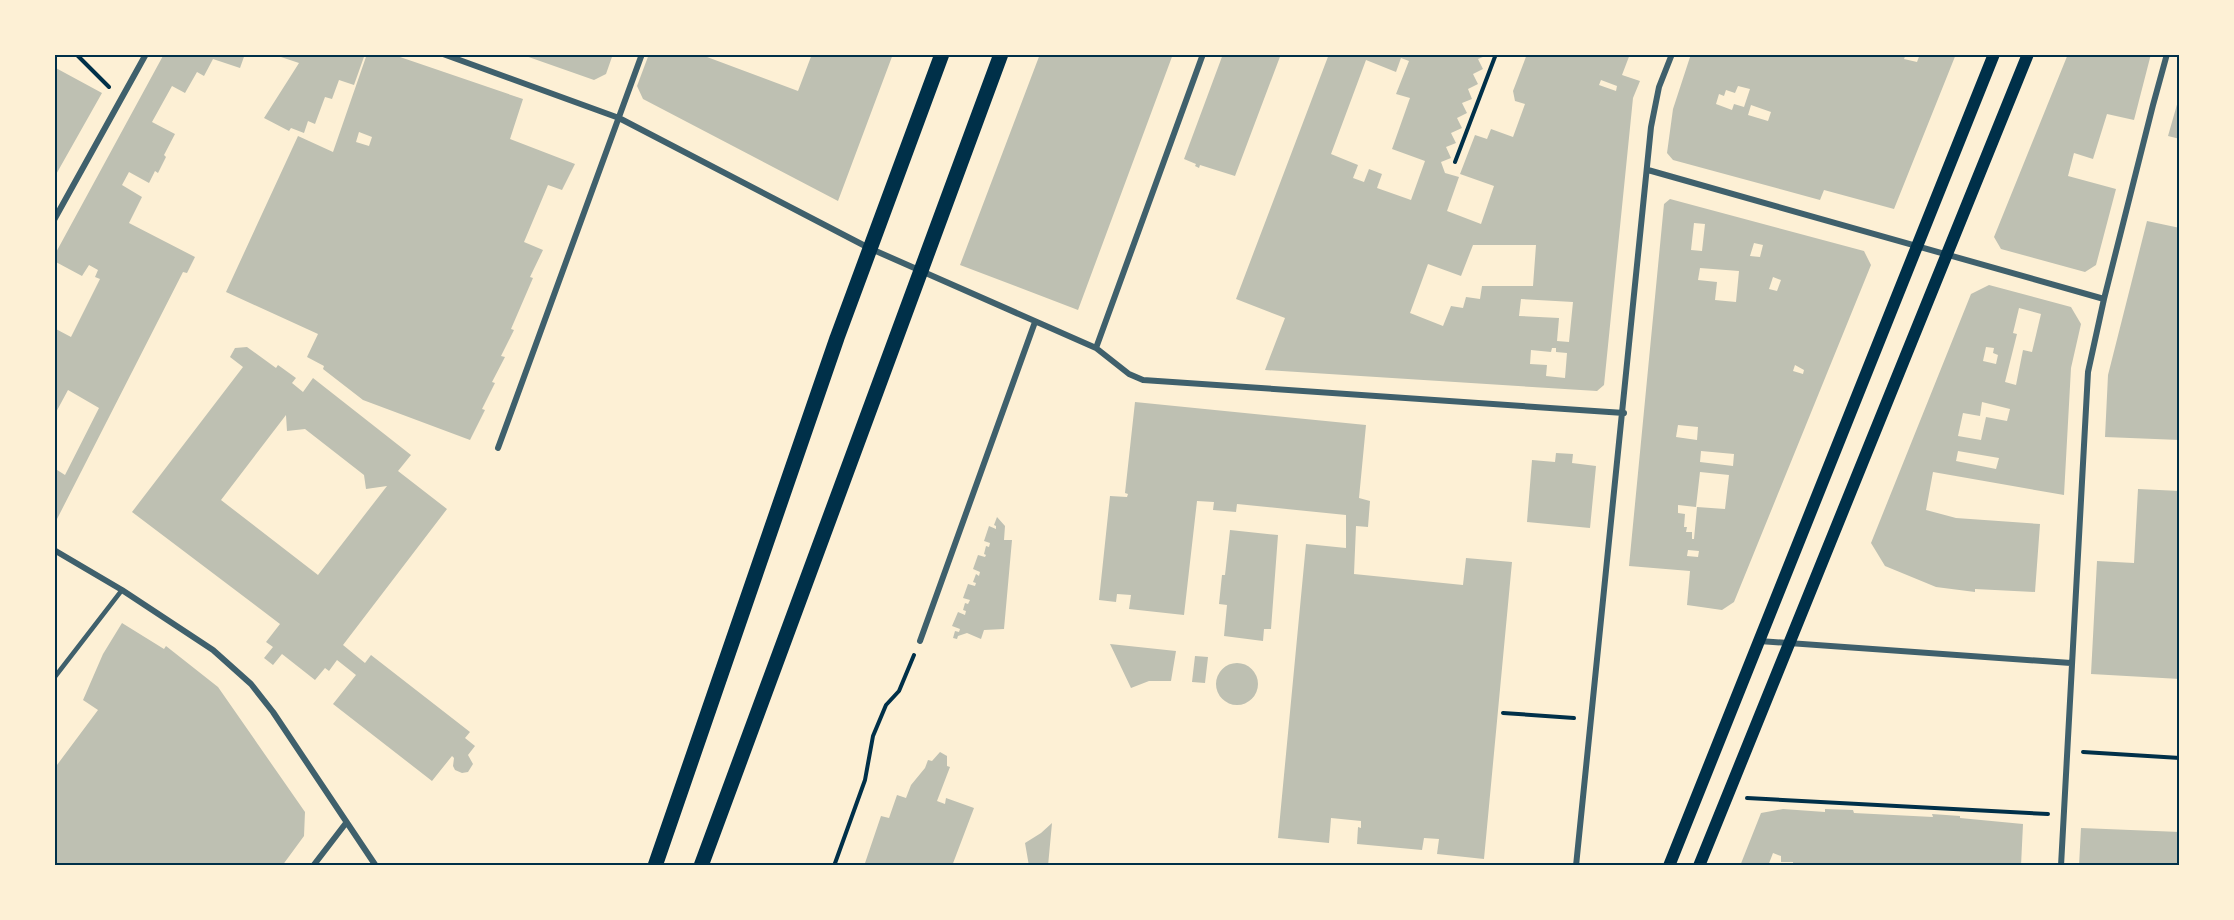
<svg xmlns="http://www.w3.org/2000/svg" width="2234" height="920" font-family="'PT Serif',serif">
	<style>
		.building { fill: #bec0b2; fill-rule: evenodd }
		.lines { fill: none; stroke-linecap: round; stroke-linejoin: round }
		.path { stroke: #003049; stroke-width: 4 }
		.service { stroke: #3f606c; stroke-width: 4.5 }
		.minor { stroke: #3f606c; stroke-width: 6 }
		.secondary { stroke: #003049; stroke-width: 12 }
		.primary { stroke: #003049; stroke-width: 15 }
		.neatline { fill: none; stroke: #003049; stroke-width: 2 }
	</style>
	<rect width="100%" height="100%" fill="#fdf0d5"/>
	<path class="building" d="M 164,54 L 245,54 L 240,68 L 213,59 L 204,76 L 197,72 L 185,93 L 172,86 L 152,122 L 175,134 L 164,155 L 166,157 L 158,173 L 155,171 L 149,183 L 129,172 L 122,185 L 142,197 L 129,223 L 195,257 L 187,273 L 183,272 L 56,521 L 54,520 L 54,468 L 65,475 L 99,408 L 68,390 L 54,416 L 54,328 L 71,337 L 100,279 L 95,277 L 98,270 L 89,265 L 82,276 L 54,261 L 54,256 Z
		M 272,54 L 365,54 L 354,85 L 339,80 L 332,99 L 325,97 L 315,124 L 308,121 L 304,133 L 291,128 L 289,131 L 264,118 L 299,63 Z
		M 367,54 L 389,54 L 400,57 L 523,99 L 510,139 L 575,164 L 562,190 L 548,185 L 524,242 L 543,250 L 530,277 L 533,278 L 511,329 L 514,330 L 501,356 L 505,357 L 492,382 L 495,383 L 482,409 L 485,410 L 470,440 L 363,400 L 323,369 L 324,366 L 307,357 L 318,334 L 226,292 L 298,136 L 333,152 ZM 359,132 L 372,137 L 369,146 L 356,142 Z
		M 520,54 L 613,54 L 606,74 L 594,80 Z
		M 649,54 L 699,54 L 798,91 L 812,54 L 893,54 L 838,201 L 643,99 L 637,86 Z
		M 1040,54 L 1173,54 L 1078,310 L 960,265 Z
		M 1223,54 L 1281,54 L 1235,176 L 1200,165 L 1199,168 L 1195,166 L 1196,164 L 1184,159 Z
		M 1329,54 L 1490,54 L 1478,59 L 1483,69 L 1473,74 L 1478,84 L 1468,89 L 1472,99 L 1462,103 L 1467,113 L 1457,118 L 1462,128 L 1451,133 L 1456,143 L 1446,147 L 1451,158 L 1441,162 L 1445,173 L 1459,177 L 1447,211 L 1481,224 L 1494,186 L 1460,174 L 1475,135 L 1487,139 L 1491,129 L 1513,137 L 1525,104 L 1515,101 L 1513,91 L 1527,54 L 1630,54 L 1622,75 L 1640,81 L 1633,98 L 1604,385 L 1597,391 L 1265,370 L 1285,318 L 1236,299 ZM 1401,58 L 1409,61 L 1396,94 L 1410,98 L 1392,149 L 1425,161 L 1411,200 L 1377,188 L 1382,174 L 1369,169 L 1364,182 L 1353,178 L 1358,165 L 1331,154 L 1366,60 L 1396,72 ZM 1601,80 L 1617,86 L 1616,91 L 1599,85 ZM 1473,245 L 1536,245 L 1533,286 L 1482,286 L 1480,299 L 1466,297 L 1463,308 L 1451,306 L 1443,326 L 1410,313 L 1428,264 L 1461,276 ZM 1521,299 L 1573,302 L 1569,342 L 1557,341 L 1559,318 L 1519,316 ZM 1552,348 L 1556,348 L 1556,352 L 1567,353 L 1565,378 L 1546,376 L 1547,365 L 1530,364 L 1531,350 L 1551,352 Z
		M 1691,54 L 1906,54 L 1904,59 L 1917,62 L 1920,54 L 1956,54 L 1894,209 L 1824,190 L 1820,200 L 1673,160 L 1667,153 L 1673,109 ZM 1738,86 L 1750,89 L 1744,107 L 1734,104 L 1732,110 L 1716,104 L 1719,94 L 1724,96 L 1726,90 L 1735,93 ZM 1751,105 L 1771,112 L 1768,121 L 1748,115 Z
		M 2068,54 L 2151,54 L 2134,120 L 2107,114 L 2093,159 L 2074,153 L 2068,176 L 2116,189 L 2096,265 L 2085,272 L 2001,249 L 1994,237 Z
		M 54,67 L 102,93 L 54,178 Z
		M 2180,94 L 2180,139 L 2168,136 Z
		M 1670,199 L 1864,251 L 1871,265 L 1734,602 L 1722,610 L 1687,605 L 1690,571 L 1629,566 L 1664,204 ZM 1694,223 L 1705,224 L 1702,251 L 1691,250 ZM 1754,243 L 1763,245 L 1760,257 L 1750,256 ZM 1700,268 L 1739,271 L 1736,302 L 1715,300 L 1717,282 L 1698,280 ZM 1773,277 L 1781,280 L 1777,291 L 1769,289 ZM 1795,365 L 1804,370 L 1803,374 L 1793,371 ZM 1678,425 L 1698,427 L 1697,440 L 1676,437 ZM 1701,451 L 1734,454 L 1733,466 L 1700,462 ZM 1700,472 L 1729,475 L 1725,509 L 1697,507 L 1694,539 L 1692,539 L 1692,532 L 1686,532 L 1687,527 L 1684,527 L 1685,514 L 1678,513 L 1678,505 L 1696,507 ZM 1688,550 L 1699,551 L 1698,557 L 1687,556 Z
		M 2147,221 L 2180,228 L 2180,440 L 2105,437 L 2108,375 Z
		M 1989,285 L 2071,307 L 2081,324 L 2071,368 L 2064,495 L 1933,472 L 1926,510 L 1956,518 L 2040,524 L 2035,592 L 1975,589 L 1975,592 L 1936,587 L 1885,566 L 1871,543 L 1971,294 ZM 2019,308 L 2041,314 L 2032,352 L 2023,350 L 2016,385 L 2005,382 L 2017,334 L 2013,333 ZM 1986,347 L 1994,348 L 1993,353 L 1998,355 L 1996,364 L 1983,361 ZM 1982,402 L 2010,409 L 2007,421 L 1986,417 L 1981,440 L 1958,436 L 1963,413 L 1980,416 ZM 1958,451 L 1999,458 L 1996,469 L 1956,461 Z
		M 247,347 L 276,368 L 278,365 L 296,378 L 292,383 L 303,392 L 313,378 L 411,455 L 398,471 L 447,509 L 343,645 L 365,663 L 371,655 L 470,732 L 465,738 L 475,746 L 468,755 L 473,764 L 468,772 L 462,773 L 455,770 L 453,766 L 454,758 L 452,756 L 432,781 L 333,704 L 356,675 L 337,660 L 329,671 L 325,668 L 315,680 L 282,654 L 273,665 L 264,658 L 273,647 L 266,642 L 280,624 L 132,512 L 243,367 L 230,357 L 235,348 ZM 286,415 L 287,431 L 305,429 L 364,475 L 366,489 L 387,486 L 318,575 L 221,500 Z
		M 1135,402 L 1366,425 L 1359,498 L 1370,501 L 1368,527 L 1356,526 L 1354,574 L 1463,585 L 1466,558 L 1512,562 L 1484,859 L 1437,854 L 1439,839 L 1424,838 L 1422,850 L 1357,844 L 1358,827 L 1361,828 L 1361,821 L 1331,818 L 1329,843 L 1278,838 L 1306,544 L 1346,548 L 1346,515 L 1237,504 L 1236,512 L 1213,510 L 1214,502 L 1197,501 L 1184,615 L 1129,609 L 1131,595 L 1117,594 L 1116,602 L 1099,600 L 1110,496 L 1127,497 L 1128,494 L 1125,493 Z
		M 1556,453 L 1573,454 L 1572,463 L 1596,466 L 1590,528 L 1527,522 L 1532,460 L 1555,462 Z
		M 2138,489 L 2180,491 L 2180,679 L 2091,674 L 2097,561 L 2134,563 Z
		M 997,517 L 1005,526 L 1004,540 L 1012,540 L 1004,629 L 984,630 L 981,639 L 967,633 L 958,636 L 957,639 L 953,638 L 955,631 L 959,632 L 960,629 L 952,626 L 958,612 L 965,615 L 966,611 L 963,610 L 965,603 L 968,604 L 970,600 L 963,598 L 968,584 L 975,586 L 976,583 L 973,582 L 976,574 L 979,576 L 980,572 L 973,569 L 978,555 L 985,557 L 986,555 L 984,554 L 986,546 L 989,547 L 990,543 L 984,541 L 989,526 L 996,529 L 996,526 L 994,525 Z
		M 1230,530 L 1278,535 L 1271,629 L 1264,629 L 1263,641 L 1224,636 L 1227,605 L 1219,604 L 1222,575 L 1225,575 Z
		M 122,623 L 164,649 L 166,646 L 218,687 L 305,812 L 304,836 L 282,866 L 54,866 L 54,769 L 98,710 L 83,700 L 103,654 Z
		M 1110,644 L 1176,651 L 1171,681 L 1149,681 L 1131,688 Z
		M 1195,656 L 1208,657 L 1205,683 L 1192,682 Z
		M1216 684a21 21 0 1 1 42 0a21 21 0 1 1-42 0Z
		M 940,752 L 947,756 L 947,766 L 950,767 L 937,801 L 945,804 L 946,798 L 974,808 L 952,866 L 864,866 L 881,816 L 889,818 L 897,795 L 906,798 L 911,785 L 925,768 L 928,760 L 932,761 Z
		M 1783,809 L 1825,812 L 1825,809 L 1853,810 L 1854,813 L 1933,817 L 1932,814 L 1960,816 L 1960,818 L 2023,824 L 2021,866 L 1793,866 L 1793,862 L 1781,862 L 1781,856 L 1773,853 L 1768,866 L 1740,866 L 1761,813 Z
		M 1052,823 L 1048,866 L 1029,866 L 1025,843 L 1041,833 Z
		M 2081,828 L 2180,832 L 2180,866 L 2079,866 Z"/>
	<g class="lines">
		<path class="path" d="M 76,54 L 109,87
			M 1455,162 L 1496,54
			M 1503,713 L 1574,718
			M 2083,752 L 2180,758
			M 1747,798 L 2048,814
			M 834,866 L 865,780 L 873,736 L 886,705 L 899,691 L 914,655"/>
		<path class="service" d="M 54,678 L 122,590"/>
		<path class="minor" d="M 443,54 L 619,118 L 869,248 L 1096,348 L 1129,374 L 1143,380 L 1624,413
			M 1648,170 L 2104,299
			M 54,220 L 146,54
			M 1096,348 L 1203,54
			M 498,448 L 642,54
			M 54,550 L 122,590 L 213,650 L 251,684 L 273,712 L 376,866
			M 920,641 L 1035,322
			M 1759,641 L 2071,663
			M 313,866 L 346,823
			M 1576,866 L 1651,127 L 1659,87 L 1672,54
			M 2061,866 L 2088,372 L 2104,299 L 2153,105 L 2167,54"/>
		<path class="secondary" d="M 1669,866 L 1994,54
			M 1699,866 L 2028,54"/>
		<path class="primary" d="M 655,866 L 837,338 L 942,54
			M 701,866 L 1001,54"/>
	</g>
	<rect width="2234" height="920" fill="none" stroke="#fdf0d5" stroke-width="111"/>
	<rect x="56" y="56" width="2122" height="808" class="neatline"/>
</svg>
